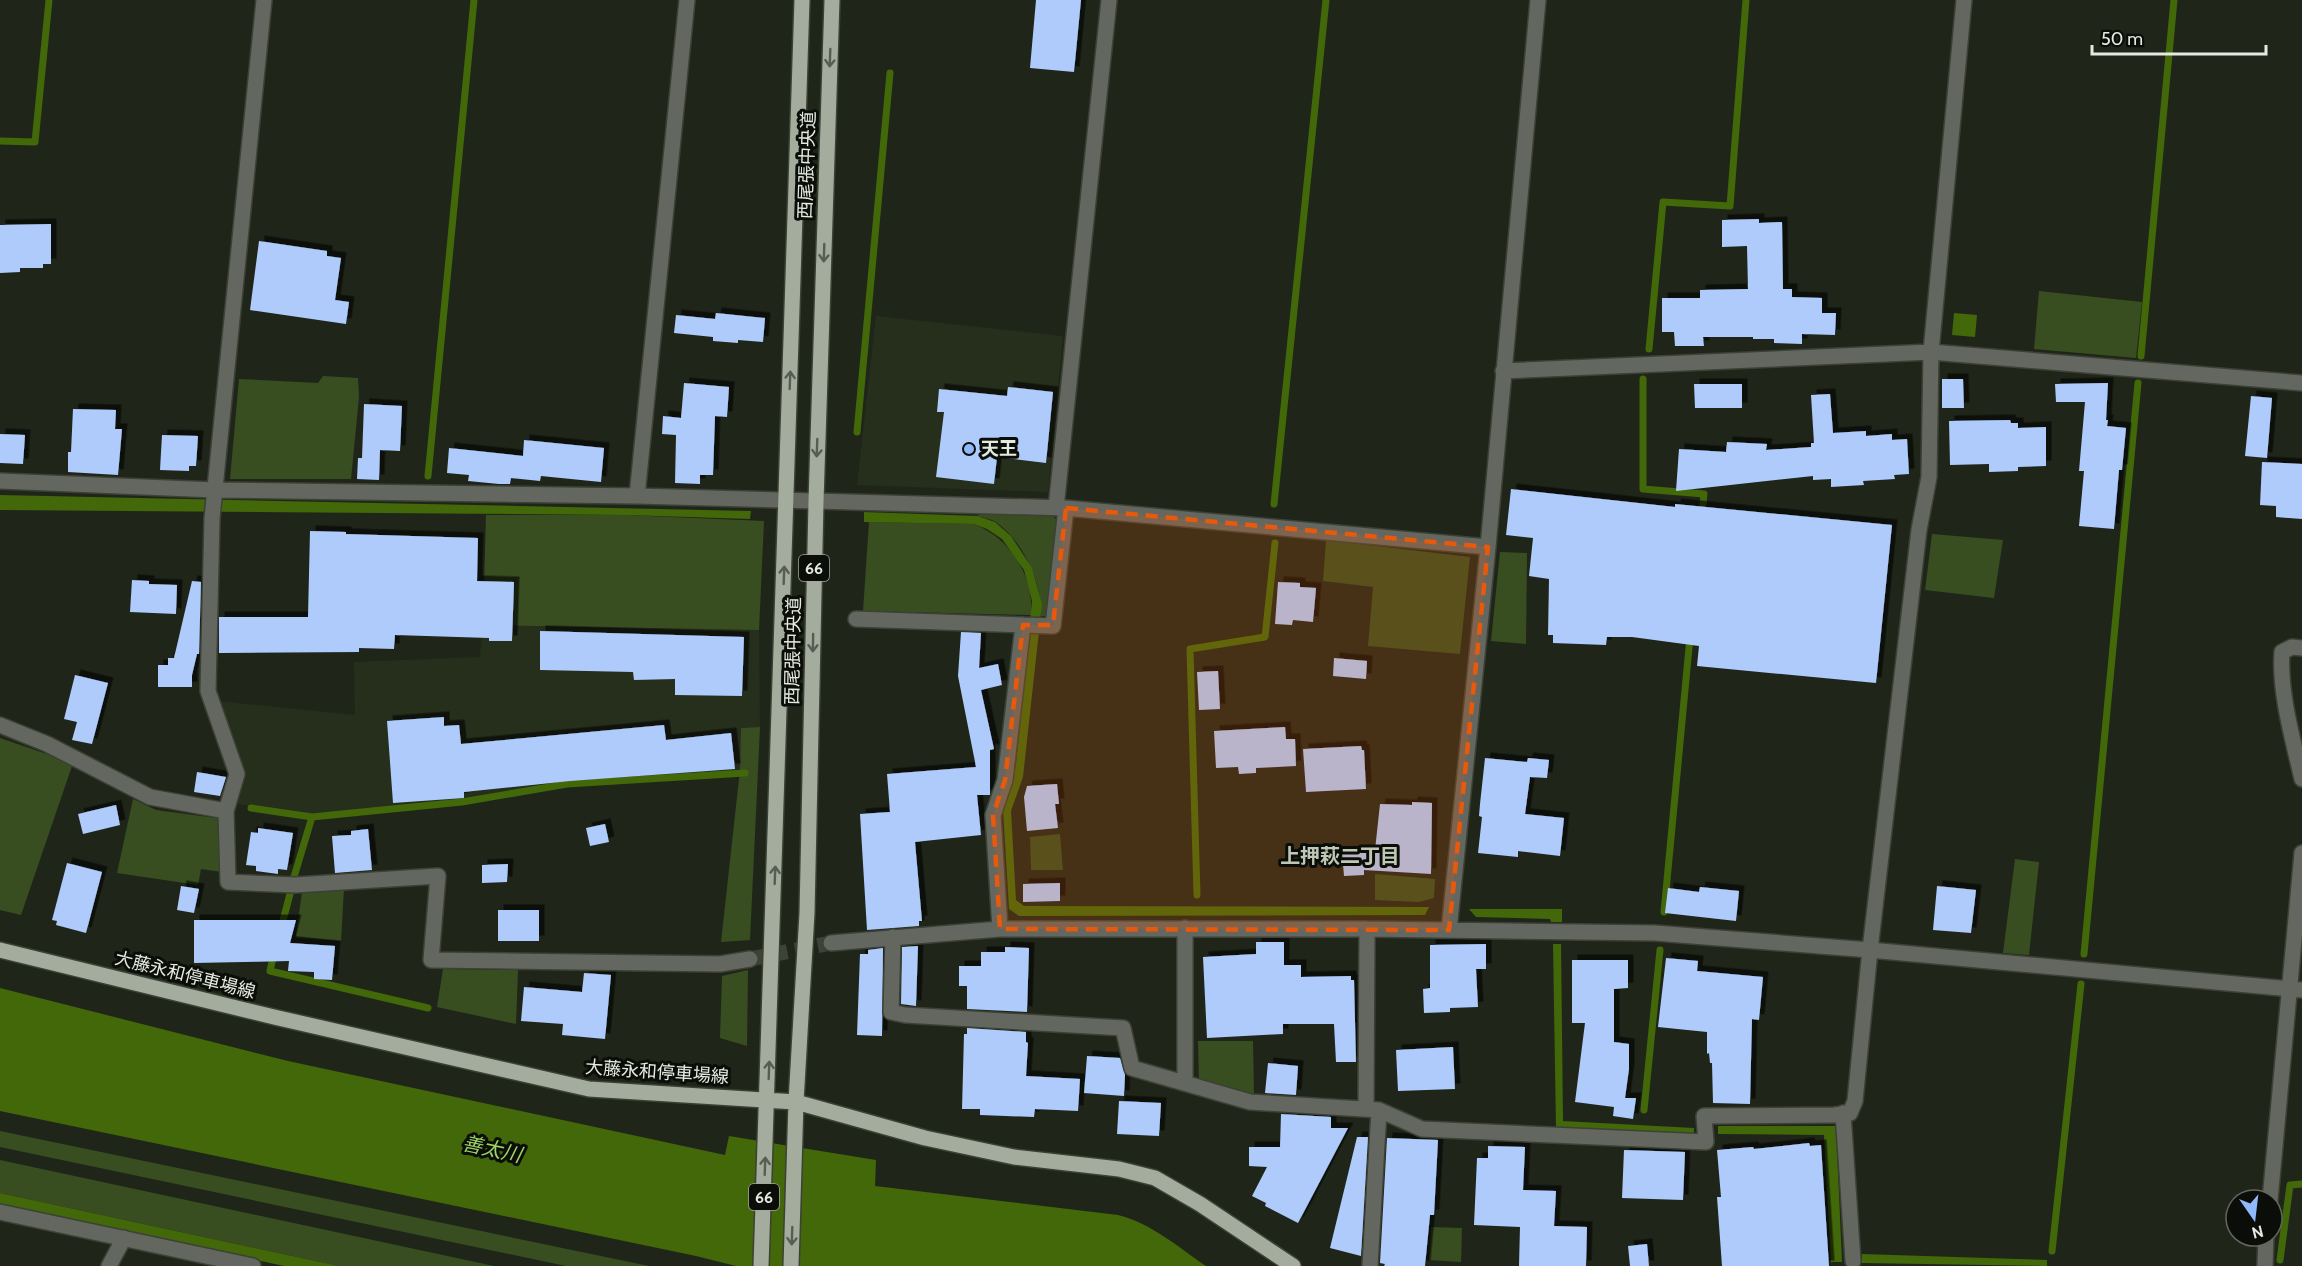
<svg xmlns="http://www.w3.org/2000/svg" width="2302" height="1266" font-family="Cabin,'Noto Sans JP',sans-serif">
	<style>
		.built { fill: #252f1c }
		.green { fill: #384e21 }
		.water { fill: #426809 }
		.lines { fill: none; stroke-linecap: round; stroke-linejoin: round }
		.stream { stroke: #426809; stroke-width: 7 }
		.building { fill: #afcbfb; filter: url(#shadow) }
		.minor-tunnel { stroke: #3d4337; stroke-width: 15; stroke-dasharray: 15 8; stroke-linecap: butt }
		.minor-casing { stroke: #3b4135; stroke-width: 18 }
		.major-casing { stroke: #3b4135; stroke-width: 18 }
		.minor { stroke: #646760; stroke-width: 15 }
		.major { stroke: #a4ac9e; stroke-width: 15 }
		.oneway { stroke: #585d53 }
		.marked { fill: #e8590c; fill-opacity: 0.2; stroke: #e8590c; stroke-width: 4.5; stroke-dasharray: 12 8; stroke-linejoin: round }
		.poi-dot { fill: #90b8fd; stroke: #0b0e08; stroke-width: 2 }
		.labels { text-anchor: middle; dominant-baseline: central; stroke-width: 6; stroke-linejoin: round; paint-order: stroke }
		.shield { fill: #0b0e08; stroke: #a4a8a0; stroke-width: 1.5 }
		.shield-label { font-size: 16px; font-weight: bold; fill: #e5eae1 }
		.street-label { font-size: 18px; fill: #e5eae1; stroke: #0b0e08 }
		.poi-label { font-size: 18px; font-weight: bold; fill: #e5eae1; stroke: #0b0e08; text-anchor: start }
		.neighbourhood-label { font-size: 20px; font-weight: bold; fill: #bfc8b7; stroke: #0b0e08 }
		.water-label { font-size: 20px; font-style: italic; fill: #9ed464; stroke: #0b0e08 }
	</style>
	<defs>
		<filter id="shadow"><feDropShadow dx="5.5" dy="-5.5" stdDeviation="0" flood-color="#0009"/></filter>
	</defs>
	<rect width="100%" height="100%" fill="#1f2619"/>
	<path class="built" d="M 876,316 L 1063,336 L 1048,492 L 857,485 Z
		M 483,625 L 759,630 L 760,727 L 741,728 L 740,771 L 567,782 L 463,800 L 313,814 L 237,804 L 244,772 L 217,701 L 355,715 L 354,662 L 480,657 Z"/>
	<path class="green" d="M 2039,291 L 2142,302 L 2136,358 L 2034,349 Z
		M 323,376 L 358,378 L 359,397 L 351,479 L 230,479 L 239,379 L 318,383 Z
		M 980,512 L 1052,515 L 1058,521 L 1048,616 L 1041,616 C 1043,584 1023,541 996,522 C 991,519 984,518 978,516 Z
		M 486,515 L 625,515 L 764,521 L 759,630 L 483,625 Z
		M 869,522 L 974,524 C 1011,539 1034,576 1031,615 L 863,611 Z
		M 1932,534 L 2003,540 L 1994,598 L 1925,590 Z
		M 1326,540 L 1470,557 L 1460,654 L 1368,646 L 1373,587 L 1323,581 Z
		M 1500,552 L 1527,553 L 1526,644 L 1491,641 Z
		M 760,727 L 750,940 L 721,942 L 740,770 L 741,728 Z
		M 0,738 L 73,763 L 21,915 L 0,910 Z
		M 133,799 L 156,810 L 224,819 L 222,872 L 201,869 L 198,885 L 117,873 Z
		M 1060,834 L 1063,870 L 1031,870 L 1030,837 Z
		M 2015,859 L 2039,862 L 2029,955 L 2003,953 Z
		M 1375,874 L 1435,879 L 1434,898 L 1419,902 L 1375,900 Z
		M 344,888 L 341,941 L 296,936 L 302,892 Z
		M 443,969 L 518,970 L 516,1024 L 437,1007 Z
		M 748,970 L 747,1046 L 720,1038 L 722,976 Z
		M 1198,1041 L 1253,1041 L 1254,1097 L 1199,1083 Z
		M 0,1131 L 649,1266 L 566,1266 L 0,1147 Z
		M 0,1160 L 494,1266 L 339,1266 L 0,1193 Z
		M 1431,1227 L 1462,1228 L 1461,1262 L 1429,1260 Z"/>
	<path class="water" d="M 1954,313 L 1977,315 L 1975,337 L 1952,335 Z
		M 0,495 L 751,511 L 750,519 L 625,515 L 0,510 Z
		M 864,512 L 978,516 L 995,522 L 1011,536 L 1032,568 L 1042,604 L 1023,777 L 1011,811 L 1016,900 L 1024,906 L 1429,907 L 1425,915 L 1019,916 L 1009,909 L 1003,810 L 1016,764 L 1032,601 L 1024,570 L 1002,539 L 987,529 L 974,524 L 864,522 Z
		M 1469,909 L 1562,909 L 1562,922 L 1551,922 L 1550,919 L 1476,917 Z
		M 1553,944 L 1561,944 L 1563,1121 L 1694,1128 L 1694,1134 L 1556,1129 Z
		M 0,988 L 288,1061 L 725,1155 L 729,1136 L 876,1160 L 875,1186 L 1118,1215 C 1151,1223 1178,1247 1206,1266 L 736,1266 L 696,1256 L 0,1111 Z
		M 1718,1126 L 1836,1126 L 1842,1262 L 1831,1262 L 1824,1135 L 1718,1134 Z
		M 0,1193 L 339,1266 L 284,1266 L 0,1205 Z
		M 1862,1254 L 2047,1260 L 2047,1266 L 1862,1263 Z"/>
	<g class="lines">
		<path class="stream" d="M 0,141 L 35,142 L 49,0
			M 1649,349 L 1663,202 L 1730,206 L 1746,0
			M 2141,356 L 2174,0
			M 1643,379 L 1643,489 L 1704,494 L 1702,515
			M 857,432 L 890,73
			M 428,476 L 474,0
			M 1274,504 L 1326,0
			M 251,808 L 312,817 L 462,802 L 567,784 L 745,773
			M 294,877 L 312,817
			M 1197,895 L 1190,649 L 1265,637 L 1275,543
			M 1664,912 L 1690,637
			M 281,928 L 290,894
			M 274,953 L 270,971 L 428,1008
			M 2084,954 L 2138,383
			M 1644,1110 L 1660,950
			M 2052,1251 L 2081,984
			M 2280,1260 L 2290,1185 L 2302,1184"/>
	</g>
	<path class="building" d="M 1036,0 L 1081,0 L 1074,72 L 1030,68 Z
		M 1759,219 L 1759,223 L 1782,222 L 1783,289 L 1792,289 L 1792,297 L 1822,298 L 1822,313 L 1836,313 L 1835,335 L 1802,334 L 1802,344 L 1774,343 L 1774,339 L 1753,339 L 1753,337 L 1703,337 L 1704,346 L 1675,346 L 1674,332 L 1662,332 L 1662,298 L 1700,298 L 1700,290 L 1748,289 L 1747,246 L 1722,247 L 1722,220 Z
		M 51,224 L 51,264 L 43,264 L 43,268 L 20,268 L 20,272 L 0,273 L 0,225 Z
		M 259,241 L 327,251 L 327,256 L 341,258 L 335,300 L 349,302 L 346,324 L 250,310 Z
		M 716,313 L 765,318 L 763,342 L 738,340 L 738,343 L 713,341 L 713,337 L 674,333 L 676,315 L 715,319 Z
		M 1942,379 L 1963,379 L 1964,408 L 1942,408 Z
		M 684,383 L 729,387 L 727,417 L 715,416 L 713,475 L 700,475 L 700,484 L 675,483 L 676,435 L 662,434 L 663,416 L 681,418 Z
		M 2108,383 L 2106,420 L 2108,420 L 2107,426 L 2126,428 L 2122,470 L 2119,470 L 2114,529 L 2079,526 L 2084,471 L 2079,471 L 2085,402 L 2056,402 L 2055,384 Z
		M 1694,384 L 1742,384 L 1742,408 L 1695,408 Z
		M 1008,387 L 1053,392 L 1046,463 L 997,457 L 994,484 L 936,477 L 944,412 L 937,412 L 939,389 L 1007,396 Z
		M 1830,394 L 1833,433 L 1866,431 L 1866,436 L 1892,434 L 1892,440 L 1907,439 L 1909,474 L 1894,475 L 1895,479 L 1863,481 L 1864,485 L 1831,487 L 1831,479 L 1813,480 L 1813,476 L 1676,491 L 1679,449 L 1726,452 L 1727,442 L 1767,444 L 1766,450 L 1811,447 L 1811,443 L 1814,443 L 1811,395 Z
		M 2251,396 L 2272,398 L 2267,458 L 2245,456 Z
		M 364,404 L 402,406 L 400,451 L 380,450 L 379,480 L 357,479 L 358,458 L 362,458 Z
		M 73,409 L 116,410 L 115,429 L 122,429 L 118,475 L 68,472 L 68,452 L 71,452 Z
		M 2010,420 L 2011,423 L 2018,423 L 2018,428 L 2046,427 L 2046,466 L 2018,467 L 2018,471 L 1989,472 L 1989,464 L 1950,465 L 1949,421 Z
		M 0,434 L 25,435 L 23,464 L 0,463 Z
		M 162,435 L 198,436 L 196,466 L 189,466 L 189,471 L 160,470 Z
		M 524,440 L 604,448 L 601,482 L 541,476 L 540,481 L 511,478 L 510,484 L 499,484 L 468,481 L 469,475 L 447,473 L 449,448 L 523,456 Z
		M 2262,462 L 2302,464 L 2302,519 L 2276,517 L 2276,506 L 2260,505 Z
		M 1511,489 L 1675,507 L 1675,504 L 1892,525 L 1876,683 L 1697,666 L 1699,646 L 1632,637 L 1607,637 L 1606,645 L 1553,643 L 1553,635 L 1548,635 L 1549,579 L 1529,576 L 1533,538 L 1506,535 Z
		M 310,531 L 346,532 L 346,534 L 478,538 L 477,581 L 514,582 L 512,641 L 489,641 L 489,638 L 395,635 L 394,649 L 359,648 L 359,652 L 219,653 L 219,617 L 308,617 Z
		M 132,580 L 149,581 L 149,584 L 177,585 L 176,614 L 130,612 Z
		M 192,581 L 201,582 L 199,654 L 197,654 L 192,675 L 192,687 L 158,687 L 158,665 L 168,665 L 168,658 L 174,658 Z
		M 1278,582 L 1300,583 L 1300,587 L 1316,588 L 1313,622 L 1293,620 L 1292,625 L 1275,624 Z
		M 540,631 L 744,637 L 742,696 L 675,695 L 675,679 L 634,680 L 633,672 L 540,670 Z
		M 961,632 L 981,633 L 979,668 L 998,664 L 1002,685 L 981,690 L 994,749 L 990,750 L 990,795 L 977,795 L 981,835 L 915,842 L 922,921 L 919,921 L 919,926 L 867,930 L 860,814 L 890,812 L 887,774 L 976,767 L 958,676 Z
		M 1334,658 L 1367,661 L 1366,679 L 1333,676 Z
		M 1218,671 L 1220,709 L 1199,710 L 1197,672 Z
		M 75,675 L 108,683 L 92,744 L 72,740 L 77,722 L 64,719 Z
		M 444,717 L 444,726 L 459,725 L 461,744 L 664,725 L 666,740 L 731,733 L 735,769 L 570,781 L 464,792 L 464,798 L 393,803 L 387,721 Z
		M 1285,727 L 1286,739 L 1295,739 L 1296,766 L 1256,768 L 1256,773 L 1239,774 L 1238,767 L 1216,768 L 1214,731 Z
		M 1361,746 L 1362,750 L 1364,750 L 1366,789 L 1306,792 L 1303,749 Z
		M 1485,758 L 1527,762 L 1528,758 L 1549,760 L 1547,778 L 1530,777 L 1525,814 L 1564,818 L 1560,856 L 1518,851 L 1518,857 L 1478,853 L 1482,817 L 1479,816 L 1480,804 Z
		M 197,772 L 226,777 L 220,796 L 194,792 Z
		M 1057,784 L 1059,804 L 1055,804 L 1058,828 L 1027,831 L 1024,797 L 1027,786 Z
		M 1412,802 L 1432,803 L 1431,874 L 1364,870 L 1364,875 L 1344,876 L 1342,852 L 1375,850 L 1380,804 L 1412,805 Z
		M 116,805 L 120,825 L 83,834 L 78,814 Z
		M 605,824 L 609,842 L 590,846 L 586,828 Z
		M 258,828 L 293,833 L 287,870 L 278,869 L 278,874 L 256,871 L 256,866 L 246,865 L 251,832 L 258,833 Z
		M 368,829 L 372,870 L 335,873 L 332,836 L 351,835 L 351,831 Z
		M 67,863 L 102,872 L 86,933 L 56,925 L 57,921 L 52,920 Z
		M 508,864 L 507,882 L 482,883 L 482,865 Z
		M 1060,883 L 1060,901 L 1023,902 L 1023,884 Z
		M 181,886 L 199,889 L 194,913 L 177,910 Z
		M 1937,886 L 1976,890 L 1971,933 L 1933,930 Z
		M 1700,887 L 1739,891 L 1736,921 L 1665,913 L 1668,888 L 1699,892 Z
		M 498,910 L 539,910 L 539,941 L 498,941 Z
		M 194,920 L 296,920 L 290,943 L 335,946 L 332,980 L 314,979 L 314,972 L 288,971 L 289,961 L 194,963 Z
		M 1256,942 L 1284,942 L 1284,965 L 1301,965 L 1301,977 L 1351,976 L 1351,980 L 1354,980 L 1356,1062 L 1336,1062 L 1334,1024 L 1283,1024 L 1283,1034 L 1207,1038 L 1203,957 L 1256,954 Z
		M 1486,944 L 1486,969 L 1476,969 L 1478,1007 L 1450,1008 L 1450,1012 L 1424,1013 L 1423,989 L 1430,988 L 1430,945 Z
		M 918,946 L 916,1006 L 901,1004 L 902,947 Z
		M 1005,947 L 1029,948 L 1027,1012 L 967,1009 L 967,986 L 959,986 L 959,966 L 981,966 L 981,952 L 1005,952 Z
		M 883,948 L 882,1036 L 857,1035 L 860,954 L 868,954 L 868,950 Z
		M 1666,958 L 1698,961 L 1697,971 L 1763,977 L 1759,1020 L 1752,1019 L 1750,1104 L 1713,1103 L 1712,1063 L 1710,1063 L 1709,1053 L 1707,1054 L 1707,1032 L 1658,1027 Z
		M 1572,960 L 1628,960 L 1628,988 L 1614,989 L 1614,1042 L 1629,1044 L 1629,1069 L 1625,1098 L 1636,1098 L 1633,1119 L 1613,1116 L 1614,1107 L 1575,1102 L 1585,1023 L 1572,1023 Z
		M 584,973 L 611,975 L 605,1039 L 562,1035 L 563,1024 L 521,1021 L 524,987 L 582,992 Z
		M 967,1028 L 1026,1032 L 1026,1042 L 1028,1043 L 1026,1076 L 1080,1079 L 1078,1111 L 1035,1109 L 1034,1117 L 980,1115 L 980,1109 L 962,1109 L 964,1034 L 967,1034 Z
		M 1453,1047 L 1455,1089 L 1398,1091 L 1396,1050 Z
		M 1087,1056 L 1120,1058 L 1125,1075 L 1124,1096 L 1084,1093 Z
		M 1268,1063 L 1298,1066 L 1296,1095 L 1265,1093 Z
		M 1119,1101 L 1161,1103 L 1159,1136 L 1117,1134 Z
		M 1281,1114 L 1331,1117 L 1331,1128 L 1348,1128 L 1298,1223 L 1265,1206 L 1266,1203 L 1252,1196 L 1267,1167 L 1249,1166 L 1249,1147 L 1280,1147 Z
		M 1357,1137 L 1368,1137 L 1361,1256 L 1330,1248 Z
		M 1387,1138 L 1438,1140 L 1434,1215 L 1430,1215 L 1425,1266 L 1384,1266 L 1385,1264 L 1380,1263 Z
		M 1809,1143 L 1810,1146 L 1821,1145 L 1829,1266 L 1722,1266 L 1717,1197 L 1721,1197 L 1717,1150 L 1753,1147 L 1754,1149 Z
		M 1488,1146 L 1525,1147 L 1523,1190 L 1556,1191 L 1554,1226 L 1587,1227 L 1586,1266 L 1519,1266 L 1520,1227 L 1474,1225 L 1477,1158 L 1488,1158 Z
		M 1624,1150 L 1685,1152 L 1683,1200 L 1622,1198 Z
		M 1647,1244 L 1649,1266 L 1630,1266 L 1628,1246 Z"/>
	<g class="lines">
		<path class="minor-tunnel" d="M 750,959 L 831,943"/>
		<defs>
			<path id="minor" d="M 264,0 L 212,518 L 208,691 L 237,774 L 226,811 L 228,882 L 295,885 L 438,876 L 431,960 L 720,964 L 750,959
				M 1503,371 L 1931,352 L 2302,383
				M 0,481 L 215,490 L 637,496 L 1066,508 L 1488,547
				M 637,496 L 687,0
				M 1056,508 L 1109,0
				M 856,619 L 1053,626 L 1066,508
				M 2302,648 L 2292,647 L 2282,652 C 2279,692 2293,740 2302,779
				M 0,725 L 47,744 L 150,797 L 226,811
				M 1000,929 L 993,815 L 1005,780 L 1023,625
				M 1449,930 L 1488,547 L 1538,0
				M 893,937 L 891,1012 L 905,1015 L 1123,1028 L 1132,1068 L 1250,1102 L 1379,1110 L 1422,1129 L 1706,1142 L 1704,1116 L 1834,1115 L 1850,1113 L 1855,1101 L 1870,950 L 1919,530 L 1929,477 L 1931,352 L 1964,0
				M 831,943 L 1000,929 L 1367,929 L 1655,933 L 1870,950 L 2302,990
				M 1185,1082 L 1185,928
				M 1366,1109 L 1367,929
				M 1843,1113 L 1853,1261
				M 2270,1200 L 2302,853
				M 0,1212 L 253,1266
				M 109,1266 L 124,1238
				M 1370,1266 L 1379,1110
				M 2265,1266 L 2266,1236"/>
			<path id="major" d="M 0,950 L 274,1017 L 589,1089 L 796,1102 L 925,1138 L 1014,1157 L 1119,1169 L 1155,1178 L 1200,1204 L 1293,1266
				M 761,1266 L 802,0
				M 791,1266 L 796,1102 L 807,913 L 816,502 L 832,0"/>
		</defs>
		<use href="#minor" class="minor-casing"/>
		<use href="#major" class="major-casing"/>
		<use href="#minor" class="minor"/>
		<use href="#major" class="major"/>
	</g>
	<defs><path id="oneway-shaft" d="M-6 0H5M1.5-3L5.5 0L1.5 3" fill="none" stroke-width="1.6" stroke-linecap="round" stroke-linejoin="round" transform="scale(1.5)"/></defs>
	<g class="oneway">
		<use href="#oneway-shaft" transform="translate(830 58) rotate(92)"/>
		<use href="#oneway-shaft" transform="translate(824 253) rotate(92)"/>
		<use href="#oneway-shaft" transform="translate(790 380) rotate(-88)"/>
		<use href="#oneway-shaft" transform="translate(817 448) rotate(92)"/>
		<use href="#oneway-shaft" transform="translate(784 575) rotate(-88)"/>
		<use href="#oneway-shaft" transform="translate(813 643) rotate(91)"/>
		<use href="#oneway-shaft" transform="translate(775 875) rotate(-88)"/>
		<use href="#oneway-shaft" transform="translate(769 1070) rotate(-88)"/>
		<use href="#oneway-shaft" transform="translate(765 1166) rotate(-88)"/>
		<use href="#oneway-shaft" transform="translate(792 1236) rotate(92)"/>
	</g>
	<path class="marked" d="M 1066,508 L 1488,547 L 1449,930 L 1000,929 L 993,815 L 1005,780 L 1023,625 L 1053,625 Z"/>
	<circle class="poi-dot" cx="969" cy="449" r="6"/>
	<g class="labels">
		<g class="shield">
			<rect x="799" y="555" width="30" height="26" rx="4.5"/>
			<rect x="749" y="1184" width="30" height="26" rx="4.5"/>
		</g>
		<g class="shield-label">
			<text x="814" y="568">66</text>
			<text x="764" y="1197">66</text>
		</g>
		<g class="street-label">
			<text transform="translate(807 165) rotate(-88)">西尾張中央道</text>
			<text transform="translate(793 651) rotate(-89)">西尾張中央道</text>
			<text transform="translate(185 975) rotate(14)">大藤永和停車場線</text>
			<text transform="translate(657 1072) rotate(4)">大藤永和停車場線</text>
		</g>
		<g class="poi-label">
			<text x="981" y="449">天王</text>
		</g>
		<g class="neighbourhood-label">
			<text x="1340" y="856">上押萩二丁目</text>
		</g>
		<g class="water-label">
			<text transform="translate(492 1149) rotate(12)">善太川</text>
		</g>
	</g>
	<g transform="translate(2254 1218) rotate(166)"><circle r="28" fill="#0b0e08" stroke="#62665f" stroke-width="1.5"/>
	<path d="M0-4.5L10 22L0 15L-10 22Z" fill="#90b8fd"/>
	<text y="-9" font-size="16" font-weight="bold" text-anchor="middle" fill="#e5eae1">N</text>
	</g>
	<path d="M2092 45v9h174v-9" fill="none" stroke="#e5eae1" stroke-width="3"/>
	<text x="2101" y="45" font-size="18" fill="#e5eae1" stroke="#0b0e08" stroke-width="4.5" paint-order="stroke">50 m</text>
</svg>
